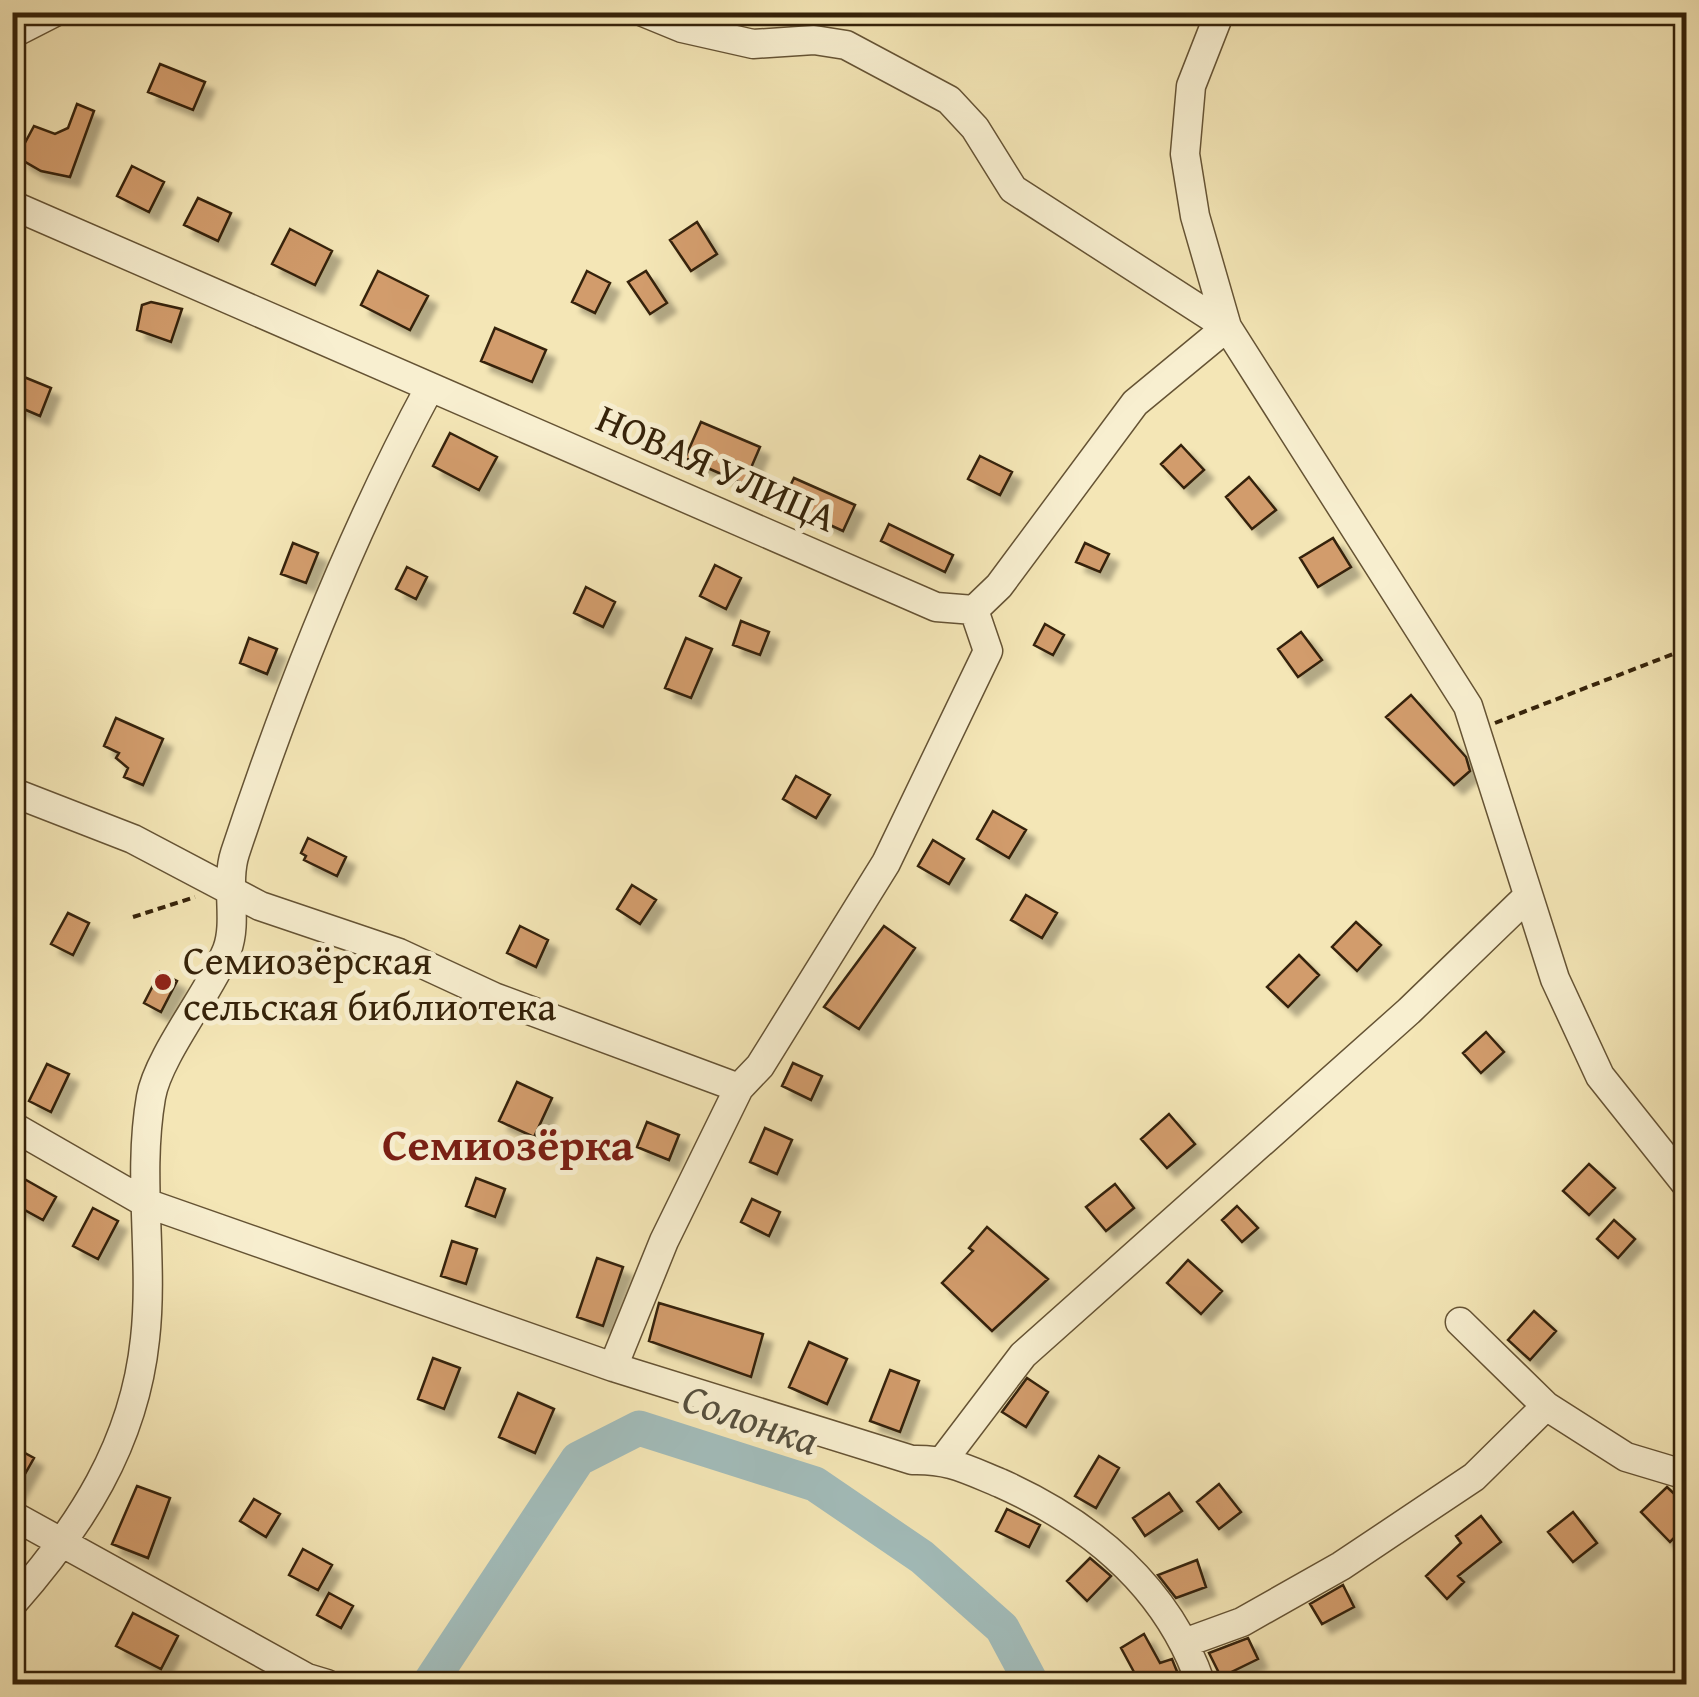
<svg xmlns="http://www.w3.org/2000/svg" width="1699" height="1697" font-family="'Gentium Book Plus',serif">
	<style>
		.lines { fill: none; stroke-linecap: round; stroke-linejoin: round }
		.river { stroke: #a2bcba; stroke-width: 35 }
		.building { fill: #d29c6c; stroke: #352209; stroke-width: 2.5; filter: url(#shadow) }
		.minor-casing { stroke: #655334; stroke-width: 31 }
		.path { stroke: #352209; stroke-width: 4; stroke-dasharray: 8 5; stroke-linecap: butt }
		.minor { stroke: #f8efd0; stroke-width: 28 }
		.poi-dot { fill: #8f2418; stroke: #f8efd0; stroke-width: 4 }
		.labels { text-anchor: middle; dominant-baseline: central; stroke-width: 10; stroke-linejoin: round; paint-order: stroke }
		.street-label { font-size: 40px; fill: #352209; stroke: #f8efd0 }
		.poi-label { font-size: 40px; fill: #352209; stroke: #f8efd0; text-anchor: start }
		.water-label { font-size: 42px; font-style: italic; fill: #56503e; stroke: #f8efd0 }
		.quarter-label { font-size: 45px; font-weight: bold; fill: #7a1f14; stroke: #f8efd0 }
	</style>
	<defs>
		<filter id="shadow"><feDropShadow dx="9" dy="9" stdDeviation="2.5" flood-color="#0004"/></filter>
	</defs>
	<rect width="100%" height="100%" fill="#f4e6b6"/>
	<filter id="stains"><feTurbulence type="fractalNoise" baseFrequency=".002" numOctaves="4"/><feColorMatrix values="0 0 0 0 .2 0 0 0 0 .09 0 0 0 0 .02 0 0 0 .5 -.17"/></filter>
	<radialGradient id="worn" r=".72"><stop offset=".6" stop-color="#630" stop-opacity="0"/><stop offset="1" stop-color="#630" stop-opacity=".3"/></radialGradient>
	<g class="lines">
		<path class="river" d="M 429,1684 L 578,1459 L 639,1428 L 815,1484 L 922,1557 L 1002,1628 L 1032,1684"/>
	</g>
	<path class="building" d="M 160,64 L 205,82 L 193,110 L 148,92 Z
		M 77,104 L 94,111 L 70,177 L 41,171 L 22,160 L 19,154 L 34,126 L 55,134 L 68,128 Z
		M 132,166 L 164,182 L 149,212 L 117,196 Z
		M 198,198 L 231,213 L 218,241 L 184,225 Z
		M 697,222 L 717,254 L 691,271 L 670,240 Z
		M 290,229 L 332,251 L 315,285 L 272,264 Z
		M 378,271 L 428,296 L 410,330 L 361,305 Z
		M 587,271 L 610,283 L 595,313 L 572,302 Z
		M 646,271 L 667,303 L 650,314 L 628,282 Z
		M 151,302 L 182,309 L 171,342 L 137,330 L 142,305 Z
		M 495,328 L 546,350 L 532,382 L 481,361 Z
		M 24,377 L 51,388 L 40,416 L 12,404 Z
		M 701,422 L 760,447 L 744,484 L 685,458 Z
		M 450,433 L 497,457 L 479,490 L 433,466 Z
		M 1181,445 L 1204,470 L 1184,488 L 1161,464 Z
		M 980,456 L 1012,472 L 1000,495 L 968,479 Z
		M 1249,477 L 1276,510 L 1252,529 L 1226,497 Z
		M 794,478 L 855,505 L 843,531 L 782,503 Z
		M 889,524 L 953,555 L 945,572 L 881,541 Z
		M 1333,538 L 1351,567 L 1318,587 L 1300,558 Z
		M 293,543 L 318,553 L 306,583 L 281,574 Z
		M 1085,543 L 1109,554 L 1100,572 L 1076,562 Z
		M 715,565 L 741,578 L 726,609 L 700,596 Z
		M 407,567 L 427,577 L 416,599 L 396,589 Z
		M 586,587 L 615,602 L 603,627 L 574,613 Z
		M 741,621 L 769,632 L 760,655 L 733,645 Z
		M 1045,624 L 1064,635 L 1053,655 L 1034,645 Z
		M 1301,632 L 1322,660 L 1298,677 L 1278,649 Z
		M 249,638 L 277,649 L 267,674 L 240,663 Z
		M 686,638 L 712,649 L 691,698 L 665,688 Z
		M 1411,695 L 1466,757 L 1470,771 L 1454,785 L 1386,717 Z
		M 116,718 L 163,739 L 143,785 L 124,777 L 128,768 L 116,758 L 119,753 L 104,746 Z
		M 796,776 L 830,795 L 816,818 L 783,799 Z
		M 993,811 L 1026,830 L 1009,858 L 977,839 Z
		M 308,838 L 346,857 L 337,876 L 304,860 L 306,856 L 301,853 Z
		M 933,840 L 964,859 L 949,884 L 918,866 Z
		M 632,885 L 656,900 L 640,924 L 617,909 Z
		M 1026,895 L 1057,913 L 1042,938 L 1011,920 Z
		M 68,913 L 89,923 L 73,955 L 51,944 Z
		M 1356,922 L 1381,945 L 1357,971 L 1332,947 Z
		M 520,926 L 548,940 L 536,967 L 507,953 Z
		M 884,926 L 915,948 L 859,1029 L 824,1007 Z
		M 1299,955 L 1319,975 L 1288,1007 L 1267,987 Z
		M 160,972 L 177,981 L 161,1012 L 144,1003 Z
		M 1486,1032 L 1504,1052 L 1481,1073 L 1463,1053 Z
		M 793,1063 L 822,1076 L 811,1100 L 782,1086 Z
		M 47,1064 L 69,1074 L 51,1112 L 29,1101 Z
		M 517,1082 L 552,1098 L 534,1137 L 499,1121 Z
		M 1169,1114 L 1195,1144 L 1167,1168 L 1141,1139 Z
		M 647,1122 L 679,1135 L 669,1160 L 637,1147 Z
		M 765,1128 L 792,1140 L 777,1174 L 750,1162 Z
		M 1589,1164 L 1615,1188 L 1589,1215 L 1563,1191 Z
		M 12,1172 L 56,1197 L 43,1220 L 12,1203 Z
		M 476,1178 L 505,1189 L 495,1217 L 466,1206 Z
		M 1115,1184 L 1134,1208 L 1106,1231 L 1086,1207 Z
		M 752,1199 L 780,1212 L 769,1236 L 741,1222 Z
		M 1237,1206 L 1258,1228 L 1242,1242 L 1222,1220 Z
		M 93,1208 L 118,1221 L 98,1259 L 73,1246 Z
		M 1614,1220 L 1635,1239 L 1618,1258 L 1597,1239 Z
		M 987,1227 L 1048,1279 L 992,1331 L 942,1283 L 973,1251 L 969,1248 Z
		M 452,1241 L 477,1249 L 466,1284 L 441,1276 Z
		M 597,1258 L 623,1267 L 603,1326 L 577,1317 Z
		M 1188,1260 L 1222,1291 L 1201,1314 L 1167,1283 Z
		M 659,1303 L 763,1334 L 751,1377 L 649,1341 Z
		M 1534,1311 L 1556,1331 L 1530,1360 L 1508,1340 Z
		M 809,1342 L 847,1359 L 827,1404 L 789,1387 Z
		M 433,1358 L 460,1368 L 444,1409 L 418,1399 Z
		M 890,1370 L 919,1381 L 900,1432 L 870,1421 Z
		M 1027,1378 L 1048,1392 L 1026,1427 L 1002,1412 Z
		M 518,1393 L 554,1409 L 535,1453 L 499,1437 Z
		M 12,1446 L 34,1458 L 12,1497 Z
		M 1099,1456 L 1119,1468 L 1096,1508 L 1075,1496 Z
		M 1219,1484 L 1241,1512 L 1219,1529 L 1197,1502 Z
		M 137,1486 L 170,1498 L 148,1558 L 112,1544 Z
		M 1667,1487 L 1686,1505 L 1686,1526 L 1670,1542 L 1641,1512 Z
		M 1169,1493 L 1182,1511 L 1145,1536 L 1133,1518 Z
		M 254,1499 L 280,1514 L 266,1537 L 240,1521 Z
		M 1007,1509 L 1040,1525 L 1029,1547 L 996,1531 Z
		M 1573,1512 L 1597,1543 L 1573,1562 L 1548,1532 Z
		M 1481,1516 L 1501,1542 L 1458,1576 L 1464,1582 L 1447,1599 L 1426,1576 L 1461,1543 L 1456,1536 Z
		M 303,1549 L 332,1565 L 318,1590 L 289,1575 Z
		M 1090,1558 L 1111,1576 L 1087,1601 L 1067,1581 Z
		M 1197,1560 L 1206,1587 L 1176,1598 L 1158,1575 Z
		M 1343,1585 L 1354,1607 L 1322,1624 L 1310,1604 Z
		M 329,1593 L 353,1606 L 341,1628 L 317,1615 Z
		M 133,1613 L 178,1636 L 161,1669 L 116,1646 Z
		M 1144,1634 L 1160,1663 L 1172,1659 L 1182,1684 L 1104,1684 L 1134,1672 L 1121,1648 Z
		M 1248,1638 L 1258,1659 L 1221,1677 L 1209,1653 Z"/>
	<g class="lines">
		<defs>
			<path id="minor" d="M 643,12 L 682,28 L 753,44 L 814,40 L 846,45 L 949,100 L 975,128 L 1013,189 L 1227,327 L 1135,403 L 999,586 L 974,610
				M 1220,12 L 1191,86 L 1185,154 L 1195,216 L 1227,327 L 1468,706 L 1555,979 L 1600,1076 L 1686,1184
				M 12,34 L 55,12
				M 12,205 L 936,607 L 974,610
				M 12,792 L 133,839 L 260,906 L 399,953 L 494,997 L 739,1088
				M 12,1126 L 146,1203 L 613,1367 L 912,1460 C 949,1459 966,1469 1000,1483 C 1092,1524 1168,1588 1201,1684
				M 1460,1322 L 1546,1406
				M 613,1367 L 664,1241 L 739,1088 L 760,1066 L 886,863 L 988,651 L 974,610
				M 944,1459 L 1023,1355 L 1409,1011 L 1527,897
				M 12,1515 L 307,1678 L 327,1684
				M 12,1604 C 80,1527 134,1445 145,1339 C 154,1260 137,1177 151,1097 C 158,1056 210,992 227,950 C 238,921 225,884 235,853 C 288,693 350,535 430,387
				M 1187,1642 L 1242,1622 L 1341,1566 L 1474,1477 L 1546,1406 L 1626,1457 L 1686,1475"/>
		</defs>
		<use href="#minor" class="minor-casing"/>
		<path class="path" d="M 1495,723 L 1686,649
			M 133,917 L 195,897"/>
		<use href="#minor" class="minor"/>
	</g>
	<circle class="poi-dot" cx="163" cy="982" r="10"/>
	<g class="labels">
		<g class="street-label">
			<text transform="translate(717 467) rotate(24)">НОВАЯ УЛИЦА</text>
		</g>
		<g class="poi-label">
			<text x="183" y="959">Семиозёрская<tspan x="183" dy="46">сельская библиотека</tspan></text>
		</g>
		<g class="water-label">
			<text transform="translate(751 1418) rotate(19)">Солонка</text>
		</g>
		<g class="quarter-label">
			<text x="508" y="1143">Семиозёрка</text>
		</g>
	</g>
	<rect width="1699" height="1697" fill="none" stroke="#f4e6b6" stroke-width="50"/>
	<rect x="15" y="15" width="1669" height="1667" fill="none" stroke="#352209" stroke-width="5"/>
	<rect x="25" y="25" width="1649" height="1647" fill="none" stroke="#352209" stroke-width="2.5"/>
	<rect width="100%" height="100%" filter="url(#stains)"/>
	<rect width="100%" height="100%" fill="url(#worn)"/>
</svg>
